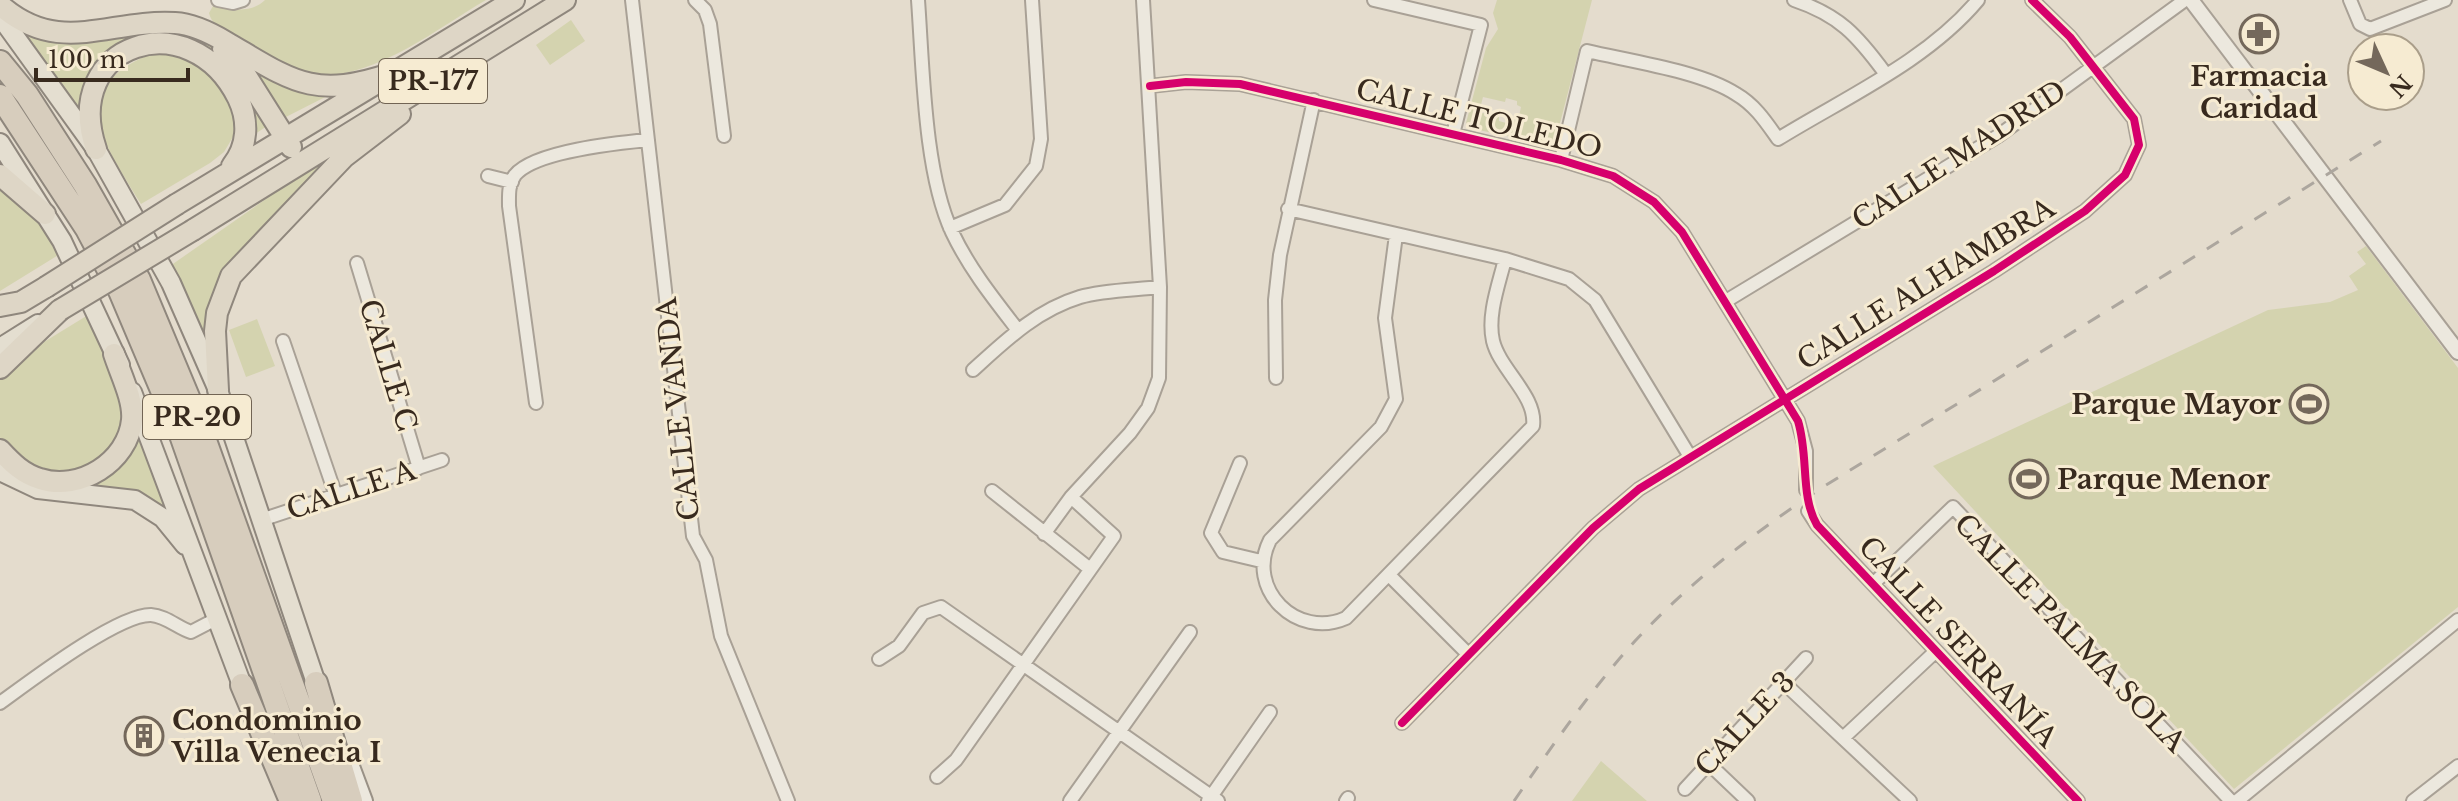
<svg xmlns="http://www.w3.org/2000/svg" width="2458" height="801" font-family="'Libre Baskerville',serif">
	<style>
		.green { fill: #d4d3af; fill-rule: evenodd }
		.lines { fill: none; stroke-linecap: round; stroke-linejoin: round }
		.minor-casing { stroke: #a9a196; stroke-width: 16 }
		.tertiary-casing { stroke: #a9a196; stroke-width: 18 }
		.secondary-casing { stroke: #999186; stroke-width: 20 }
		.primary-casing { stroke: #8f877d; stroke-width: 22 }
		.trunk-casing { stroke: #8f877d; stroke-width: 24 }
		.motorway-casing { stroke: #8f877d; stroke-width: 26 }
		.minor { stroke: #ece8de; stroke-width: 12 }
		.tertiary { stroke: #ece8de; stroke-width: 14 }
		.secondary { stroke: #ece8de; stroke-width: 16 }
		.primary { stroke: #e4ded0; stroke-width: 18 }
		.trunk { stroke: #ded6c6; stroke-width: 20 }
		.motorway { stroke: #d7cdbd; stroke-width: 22 }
		.rail { stroke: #aca69e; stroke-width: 3; stroke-dasharray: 14 14; stroke-linecap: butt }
		.trunk-bridge-casing { stroke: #8f877d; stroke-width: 24; stroke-linecap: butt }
		.trunk-bridge { stroke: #ded6c6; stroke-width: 20 }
		.cycleway-casing { stroke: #f6ebd2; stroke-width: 13 }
		.cycleway { stroke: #d6006c; stroke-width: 8 }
		.labels { text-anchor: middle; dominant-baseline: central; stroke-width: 6; stroke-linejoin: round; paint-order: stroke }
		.shield { fill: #f6ebd2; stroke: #716454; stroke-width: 2 }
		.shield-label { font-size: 26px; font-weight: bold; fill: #382a1e }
		.poi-label { font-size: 28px; font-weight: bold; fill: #382a1e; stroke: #f6ebd2; text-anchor: start }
		.street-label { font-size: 28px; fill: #382a1e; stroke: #f6ebd2 }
	</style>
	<rect width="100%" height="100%" fill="#e4dccd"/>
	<path class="green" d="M 265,0 L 486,0 C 431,32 367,86 299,74 C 284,71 268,59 255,52 C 239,44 213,30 209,13 L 213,6 C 231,9 251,14 265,0 Z
		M 1497,0 L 1592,0 L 1554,146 L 1474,129 L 1466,123 L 1486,48 L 1498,29 L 1493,13 ZM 1483,97 L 1505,102 L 1506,98 L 1517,101 L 1517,105 L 1521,107 L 1518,121 L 1507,119 L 1506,123 L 1499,121 L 1499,117 L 1479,112 Z
		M 571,20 L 585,41 L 550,65 L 536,45 Z
		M 12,24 L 177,28 L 215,46 L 270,124 L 252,136 C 237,111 216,64 198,45 C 174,20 120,50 98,68 C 85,78 82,96 78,112 Z
		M 155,52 L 201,63 L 235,104 L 236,132 L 224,152 L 210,163 L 141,204 C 103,142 62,89 155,52 Z
		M 235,53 L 337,91 L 280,120 Z
		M 346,143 L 347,146 L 270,219 L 228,267 L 206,349 L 170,266 Z
		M 0,182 L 26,203 L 60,254 L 0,291 Z
		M 2366,246 L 2458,368 L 2458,607 L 2234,789 L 1933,466 L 2268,310 L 2330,302 L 2358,290 L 2349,276 L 2366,264 L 2357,252 Z
		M 88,315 L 124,404 L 120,432 L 110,449 L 91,464 L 67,473 L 41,472 L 4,446 L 0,437 L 0,379 L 13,361 Z
		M 257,319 L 275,366 L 246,377 L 229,330 Z
		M 135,418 L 175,517 L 69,486 L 90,480 Z
		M 1601,761 L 1647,801 L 1572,801 Z"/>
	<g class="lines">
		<defs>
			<path id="minor" d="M 218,0 L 233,3 L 243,0
				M 632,0 L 693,536 L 706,560 L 721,636 L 788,801
				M 695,0 L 705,10 L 710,24 L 724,136
				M 918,0 C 923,67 924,172 952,232 C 969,268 993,298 1017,329
				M 1374,0 L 1481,25 L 1453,134
				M 1794,0 C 1839,15 1857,35 1885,73
				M 2350,0 L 2360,24 L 2370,29 L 2445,0
				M 1150,86 L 1186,82 L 1240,84 L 1561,160 L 1613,176 L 1654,202 L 1682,232 L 1798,421 L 1806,451 L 1806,490
				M 1561,160 L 1587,51 C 1629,61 1701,71 1736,94 C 1755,105 1766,122 1778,139 C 1846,97 1927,61 1978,0
				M 488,176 L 512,182
				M 1288,209 L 1505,259 L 1569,279 L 1595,300 L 1689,455
				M 950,228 L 1005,205 L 1036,166 L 1041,139 L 1032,0
				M 1396,235 L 1385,318 L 1396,399 L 1381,427 L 1270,540 C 1245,589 1297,640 1346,618 L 1533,426 C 1537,396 1500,370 1493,341 C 1487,315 1499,284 1505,259
				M 357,263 L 419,468
				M 1726,301 L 1998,136 L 2185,0
				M 283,341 L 336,496
				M 973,370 C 1006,340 1037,310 1080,297 C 1104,290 1134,290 1160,287
				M 1276,378 L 1275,300 L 1280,255 L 1314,100
				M 536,403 L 509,206 C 509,196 508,184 515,175 C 535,151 617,143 648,140
				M 1240,463 L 1211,533 L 1223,552 L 1261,561
				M 992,491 L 1090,569
				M 1808,511 L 1817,525 L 2078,801
				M 261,520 L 442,460
				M 1044,534 L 1071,497 L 1130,433 L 1148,408 L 1159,378 L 1160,287 L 1143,0
				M 1389,575 L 1468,654
				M 1873,584 L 1953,507 L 2231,801
				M 879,659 L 899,646 L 923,613 L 941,607 L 1218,801
				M 1784,683 L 1910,801
				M 0,703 C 29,682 118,614 151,615 C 166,616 178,628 191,632 L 218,618
				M 1402,723 L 1593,528 L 1639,489 L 1994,271 L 2085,211 L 2125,175 L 2139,145 L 2134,119 L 2070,37 L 2032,0
				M 1843,738 L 1936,651
				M 1708,763 L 1748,801
				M 937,777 L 956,760 L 1114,536 L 1071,497
				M 1685,789 L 1806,658
				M 1070,801 L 1190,632
				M 1208,801 L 1270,712
				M 1346,801 L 1348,798
				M 2237,801 L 2458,620
				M 2413,801 L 2458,766"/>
			<path id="tertiary" d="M 2191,0 L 2458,352"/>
			<path id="secondary" d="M 349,761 L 364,801"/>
			<path id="primary" d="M 0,16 L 96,149 L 171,283 L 218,390 L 316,683
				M 0,143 L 62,241 L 120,365
				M 0,348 L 38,324
				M 132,392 L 242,685
				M 0,471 L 38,489 L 135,500 L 163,518 L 185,545"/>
			<path id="trunk" d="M 0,5 C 59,57 109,19 175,23 C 193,24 211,33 226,42 C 291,80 312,100 390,74
				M 223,49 L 240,66 L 291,147
				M 96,149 C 60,43 190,1 238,98 C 249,121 248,146 232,166
				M 0,175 L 45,214
				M 177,204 L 514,0
				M 193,230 L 565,0
				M 0,306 L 21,302 L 46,287
				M 0,368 L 60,310
				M 218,390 L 215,331 L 217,313 L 231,276 L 344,157 L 400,114
				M 0,450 C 12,463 23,474 40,479 C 79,492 128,462 132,420 C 134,400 120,373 114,354"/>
			<path id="motorway" d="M 0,62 L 27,95 L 85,185 L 139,280 L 198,421 L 334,801
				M 0,96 L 87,229 L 120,291 L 181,435 L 310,801
				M 316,683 L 351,801
				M 242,685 L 291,801"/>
		</defs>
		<use href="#minor" class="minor-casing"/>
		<use href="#tertiary" class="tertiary-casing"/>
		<use href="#secondary" class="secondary-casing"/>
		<use href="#primary" class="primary-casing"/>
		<use href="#trunk" class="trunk-casing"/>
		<use href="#motorway" class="motorway-casing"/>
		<use href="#minor" class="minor"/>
		<use href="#tertiary" class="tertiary"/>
		<use href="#secondary" class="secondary"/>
		<use href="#primary" class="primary"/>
		<use href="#trunk" class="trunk"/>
		<use href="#motorway" class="motorway"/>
		<path class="rail" d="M 1514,801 C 1552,746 1590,691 1635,641 C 1691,581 1755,532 1823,487 L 2381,141"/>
		<defs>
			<path id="trunk-bridge" d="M 46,287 L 177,204
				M 60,310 L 193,230"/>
		</defs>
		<use href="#trunk-bridge" class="trunk-bridge-casing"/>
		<use href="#trunk-bridge" class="trunk-bridge"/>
		<defs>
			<path id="cycleway" d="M 1150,86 L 1186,82 L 1240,84 L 1561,160 L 1613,176 L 1654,202 L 1682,232 L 1798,421 C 1809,457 1800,496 1817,525 L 2078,801
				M 1402,723 L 1593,528 L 1639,489 L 1994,271 L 2085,211 L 2125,175 L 2139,145 L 2134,119 L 2070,37 L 2032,0"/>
		</defs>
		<use href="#cycleway" class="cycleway-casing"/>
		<use href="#cycleway" class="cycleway"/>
	</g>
	<defs>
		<symbol id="pharmacy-ring" viewBox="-11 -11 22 22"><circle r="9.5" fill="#f6ebd2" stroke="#74685b" stroke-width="1.5"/><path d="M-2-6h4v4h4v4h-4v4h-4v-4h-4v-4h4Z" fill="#74685b"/></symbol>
		<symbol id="stadium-ring" viewBox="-11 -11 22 22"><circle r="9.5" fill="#f6ebd2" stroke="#74685b" stroke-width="1.5"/><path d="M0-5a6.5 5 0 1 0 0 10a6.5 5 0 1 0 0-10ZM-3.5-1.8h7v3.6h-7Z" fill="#74685b"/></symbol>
		<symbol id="building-ring" viewBox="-11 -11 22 22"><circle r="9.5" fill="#f6ebd2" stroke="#74685b" stroke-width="1.5"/><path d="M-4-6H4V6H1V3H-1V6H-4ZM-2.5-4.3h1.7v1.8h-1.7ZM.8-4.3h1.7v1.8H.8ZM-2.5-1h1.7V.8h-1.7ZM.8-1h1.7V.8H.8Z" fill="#74685b"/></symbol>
	</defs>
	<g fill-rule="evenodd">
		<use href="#pharmacy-ring" x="2237" y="12" width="44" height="44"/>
		<use href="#stadium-ring" x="2287" y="382" width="44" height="44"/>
		<use href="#stadium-ring" x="2007" y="457" width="44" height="44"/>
		<use href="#building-ring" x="122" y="714" width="44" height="44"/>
	</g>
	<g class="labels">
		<g class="shield">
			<rect x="379" y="59" width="108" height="44" rx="6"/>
			<rect x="143" y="395" width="108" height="44" rx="6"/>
		</g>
		<g class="shield-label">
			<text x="433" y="81">PR-177</text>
			<text x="197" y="417">PR-20</text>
		</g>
		<g class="poi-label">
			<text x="2259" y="76" text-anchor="middle">Farmacia<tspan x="2259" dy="32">Caridad</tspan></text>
			<text x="2281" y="404" text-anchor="end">Parque Mayor</text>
			<text x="2057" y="479">Parque Menor</text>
			<text x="172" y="720">Condominio<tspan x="172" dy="32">Villa Venecia I</tspan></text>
		</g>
		<g class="street-label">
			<text transform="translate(1479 119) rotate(14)">CALLE TOLEDO</text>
			<text transform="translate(1959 155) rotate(-33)">CALLE MADRID</text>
			<text transform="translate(1926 284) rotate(-32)">CALLE ALHAMBRA</text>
			<text transform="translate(388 365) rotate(73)">CALLE C</text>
			<text transform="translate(678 409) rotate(-96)">CALLE VANDA</text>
			<text transform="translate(351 490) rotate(-18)">CALLE A</text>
			<text transform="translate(2070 633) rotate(46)">CALLE PALMA SOLA</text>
			<text transform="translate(1958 642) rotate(47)">CALLE SERRANÍA</text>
			<text transform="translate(1745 724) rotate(-47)">CALLE 3</text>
		</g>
	</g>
	<g transform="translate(2386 72) rotate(134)"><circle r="38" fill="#f6ebd2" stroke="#aa9e8a" stroke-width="2"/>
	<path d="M0-6L14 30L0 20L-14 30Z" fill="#74685b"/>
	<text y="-12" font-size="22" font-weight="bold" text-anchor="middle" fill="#382a1e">N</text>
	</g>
	<path d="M36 68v12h152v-12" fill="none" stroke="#382a1e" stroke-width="4"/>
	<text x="48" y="68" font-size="24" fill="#382a1e" stroke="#f6ebd2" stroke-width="6" paint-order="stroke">100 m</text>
</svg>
